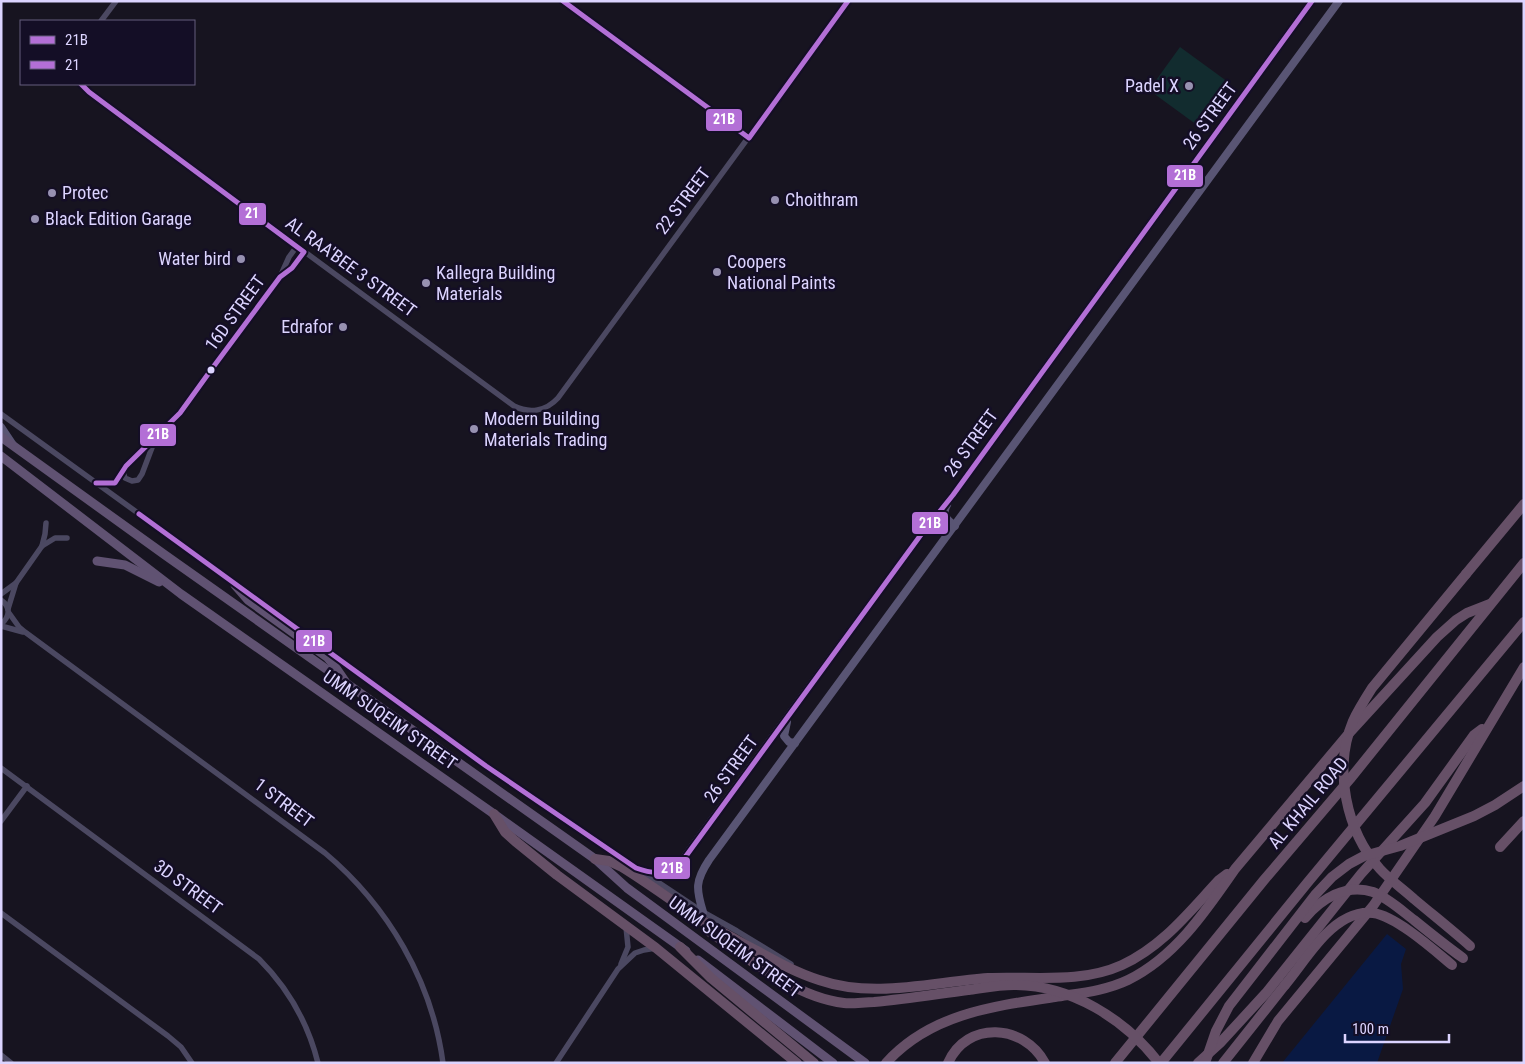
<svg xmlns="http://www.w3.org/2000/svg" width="1525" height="1064" font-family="'Roboto Condensed',sans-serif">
	<rect width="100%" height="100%" fill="#171420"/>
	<path fill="#122c2f" d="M1180,47L1228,82L1197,125L1149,90Z"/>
	<path fill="#091943" d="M1387,934L1406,949L1401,964L1403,989L1377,1063H1282Z"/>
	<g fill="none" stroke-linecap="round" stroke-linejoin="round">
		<g stroke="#4b4861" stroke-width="5.5">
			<path d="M101,21L116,1"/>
			<path d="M81,84L86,89L104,104L514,406C530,414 546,411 558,398L848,1"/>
			<path d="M280,277L292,268L304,252"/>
			<path d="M1,414L218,571L238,587"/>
			<path d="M123,471L125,478L132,481L138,480L142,474L156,437"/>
			<path d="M98,483H115L126,466L180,413L280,277L289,257L297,246"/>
			<path d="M42,546L45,534L46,523"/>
			<path d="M1,594L16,583"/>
			<path d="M1,600C11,607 10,617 1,624"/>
			<path d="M259,603L486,766L590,837L703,912L737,931L791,964"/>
			<path d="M8,609L16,583L42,546L55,538H67"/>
			<path d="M9,613L19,627L25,632L325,853C388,906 432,981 443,1063"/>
			<path d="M1,626L23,632"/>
			<path d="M1,768L259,959C288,988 308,1023 318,1063"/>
			<path d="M1,821L27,786"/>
			<path d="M1,913L168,1036L181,1047L192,1063"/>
			<path d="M621,964L628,947L626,927"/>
			<path d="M1,1055L11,1063"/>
			<path d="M556,1063L618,969L635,953L644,950L656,948"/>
		</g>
		<g stroke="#595574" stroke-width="8">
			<path d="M1,427L13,445"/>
			<path d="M947,505C941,515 947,520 955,526"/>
			<path d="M787,722L784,736L789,742L795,743"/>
			<path d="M636,868C653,876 668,874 681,862L920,536L953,495L1312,1"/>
			<path d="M703,912C696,889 695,881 709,860L1339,1"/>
		</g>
		<g stroke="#605272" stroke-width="9">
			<path d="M1,437L165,555L595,859L627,888L865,1063"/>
			<path d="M1,456L181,594L494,814L686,951"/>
			<path d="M97,561L125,565L159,582"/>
			<path d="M235,585L248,600L327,657L334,665L345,681"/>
			<path d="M698,960L833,1063"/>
		</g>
		<g stroke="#665067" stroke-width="10">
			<path d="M1466,574L1524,504"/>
			<path d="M494,814L505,832L515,841L557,875L656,948L797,1063"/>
			<path d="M1500,847L1524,821"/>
			<path d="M595,859L609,861L622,867C648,883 672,901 698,918C717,930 737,940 757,951C777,962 797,973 819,980C874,999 932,982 988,978C1033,976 1080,984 1122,965C1163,946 1189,912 1219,880L1227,874"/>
			<path d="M707,930C746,957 796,998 844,1003C853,1004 864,1002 874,1002C906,999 937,994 968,990"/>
			<path d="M680,947L711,978L814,1063"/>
			<path d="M886,1063C930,1014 993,1006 1055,997C1080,993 1105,991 1128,980C1175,957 1206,911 1235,869L1351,731L1437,637L1456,620L1467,613L1490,604"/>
			<path d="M948,1063C967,1020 1024,1024 1045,1063"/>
			<path d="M1115,1063L1264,880L1350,779L1524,563"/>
			<path d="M1161,1063L1308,882L1524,622"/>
			<path d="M1198,1063L1220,1043L1266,993L1361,874L1425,803L1474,735L1482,729"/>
			<path d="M1223,1063L1285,985"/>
			<path d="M1253,1063L1278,1021L1373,906L1435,816L1524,667"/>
		</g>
		<g stroke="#665067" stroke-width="10">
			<path d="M1466,574L1372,688C1365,699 1358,710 1353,721C1333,769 1346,831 1380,869C1390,880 1403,889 1414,899C1433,915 1452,930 1470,946"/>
			<path d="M1305,918C1321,899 1346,883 1373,892C1388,898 1401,910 1414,920C1430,933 1446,946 1463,958"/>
			<path d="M1285,985C1299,968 1311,949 1326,934C1338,922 1355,911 1373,913C1396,916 1434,950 1452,965"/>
			<path d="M968,990C983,988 999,985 1014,985C1071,985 1125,1019 1159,1063"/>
			<path d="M1205,1063L1216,1031L1229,1006L1315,895L1332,877L1349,864L1364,856L1400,846L1474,816L1495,805L1524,786"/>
		</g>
		<g stroke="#140e26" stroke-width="9">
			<g id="bus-1">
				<path d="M563,1L749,138L848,1"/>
				<path d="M96,483H115L126,466L180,413L211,370"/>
				<path d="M139,514L486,766L636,868C658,876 670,874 686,856L920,536L953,495L1312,1"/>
			</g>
		</g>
		<g stroke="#140e26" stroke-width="9">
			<path id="bus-2" d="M81,84L89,92L304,252L292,268L280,277L211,370"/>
		</g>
		<use href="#bus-1" stroke="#b36fd6" stroke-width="5"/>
		<use href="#bus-2" stroke="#b36fd6" stroke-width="5"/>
	</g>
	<g fill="#9791b1" stroke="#140e26" stroke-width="2">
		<circle cx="1189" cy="86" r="5"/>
		<circle cx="52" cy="193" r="5"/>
		<circle cx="775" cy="200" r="5"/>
		<circle cx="35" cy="219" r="5"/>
		<circle cx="241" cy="259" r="5"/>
		<circle cx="717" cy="272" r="5"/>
		<circle cx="426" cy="283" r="5"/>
		<circle cx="343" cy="327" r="5"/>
		<circle cx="474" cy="429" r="5"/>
	</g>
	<circle fill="#dcd4ff" stroke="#140e26" stroke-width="2" cx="211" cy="370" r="4.5"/>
	<g text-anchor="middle" stroke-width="5" stroke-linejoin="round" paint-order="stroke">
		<g font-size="18" fill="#dcd4ff" stroke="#140e26" text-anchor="start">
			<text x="1179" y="92" text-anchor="end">Padel X</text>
			<text x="62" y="199">Protec</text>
			<text x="785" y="206">Choithram</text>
			<text x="45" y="225">Black Edition Garage</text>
			<text x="231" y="265" text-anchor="end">Water bird</text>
			<text x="727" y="268">Coopers<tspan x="727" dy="21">National Paints</tspan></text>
			<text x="436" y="279">Kallegra Building<tspan x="436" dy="21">Materials</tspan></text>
			<text x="333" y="333" text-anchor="end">Edrafor</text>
			<text x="484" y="425">Modern Building<tspan x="484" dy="21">Materials Trading</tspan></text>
		</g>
		<g font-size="18" fill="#dcd4ff" stroke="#140e26">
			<text transform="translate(1210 116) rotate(-54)" y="6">26 STREET</text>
			<text transform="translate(683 201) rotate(-53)" y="6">22 STREET</text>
			<text transform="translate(351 267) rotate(36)" y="6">AL RAA'BEE 3 STREET</text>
			<text transform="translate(235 313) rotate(-54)" y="6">16D STREET</text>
			<text transform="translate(971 443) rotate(-54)" y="6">26 STREET</text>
			<text transform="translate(390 720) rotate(35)" y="6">UMM SUQEIM STREET</text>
			<text transform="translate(731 769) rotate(-54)" y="6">26 STREET</text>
			<text transform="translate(284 803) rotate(37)" y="6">1 STREET</text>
			<text transform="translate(1308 803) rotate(-50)" y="6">AL KHAIL ROAD</text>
			<text transform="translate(188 887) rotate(36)" y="6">3D STREET</text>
			<text transform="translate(735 947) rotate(36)" y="6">UMM SUQEIM STREET</text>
		</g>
	</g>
	<g stroke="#140e26" stroke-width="2">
		<rect x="705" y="108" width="38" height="24" rx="5" fill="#b36fd6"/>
		<rect x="1166" y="164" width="38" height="24" rx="5" fill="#b36fd6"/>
		<rect x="238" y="202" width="29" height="24" rx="5" fill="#b36fd6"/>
		<rect x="139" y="423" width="38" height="24" rx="5" fill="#b36fd6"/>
		<rect x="911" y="511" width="38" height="24" rx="5" fill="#b36fd6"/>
		<rect x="295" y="629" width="38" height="24" rx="5" fill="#b36fd6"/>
		<rect x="653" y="856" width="38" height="24" rx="5" fill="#b36fd6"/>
	</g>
	<g font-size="14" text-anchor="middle" font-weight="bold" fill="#fff">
		<text x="724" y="124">21B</text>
		<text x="1185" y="180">21B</text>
		<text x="252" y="218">21</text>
		<text x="158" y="439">21B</text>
		<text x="930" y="528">21B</text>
		<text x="314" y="646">21B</text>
		<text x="672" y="873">21B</text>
	</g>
	<rect width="1525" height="1064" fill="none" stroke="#dcd4ff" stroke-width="5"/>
	<rect x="20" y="20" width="175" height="65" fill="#140e26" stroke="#645d7d"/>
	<rect x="30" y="36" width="25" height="8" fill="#b36fd6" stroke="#645d7d"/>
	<text x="65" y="45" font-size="15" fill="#dcd4ff">21B</text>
	<rect x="30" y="61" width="25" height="8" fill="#b36fd6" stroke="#645d7d"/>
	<text x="65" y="70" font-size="15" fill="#dcd4ff">21</text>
	<path d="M1345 1034v8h104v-8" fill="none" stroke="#dcd4ff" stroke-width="2.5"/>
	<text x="1352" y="1034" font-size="15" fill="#dcd4ff" stroke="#140e26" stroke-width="4" paint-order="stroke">100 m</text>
</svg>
